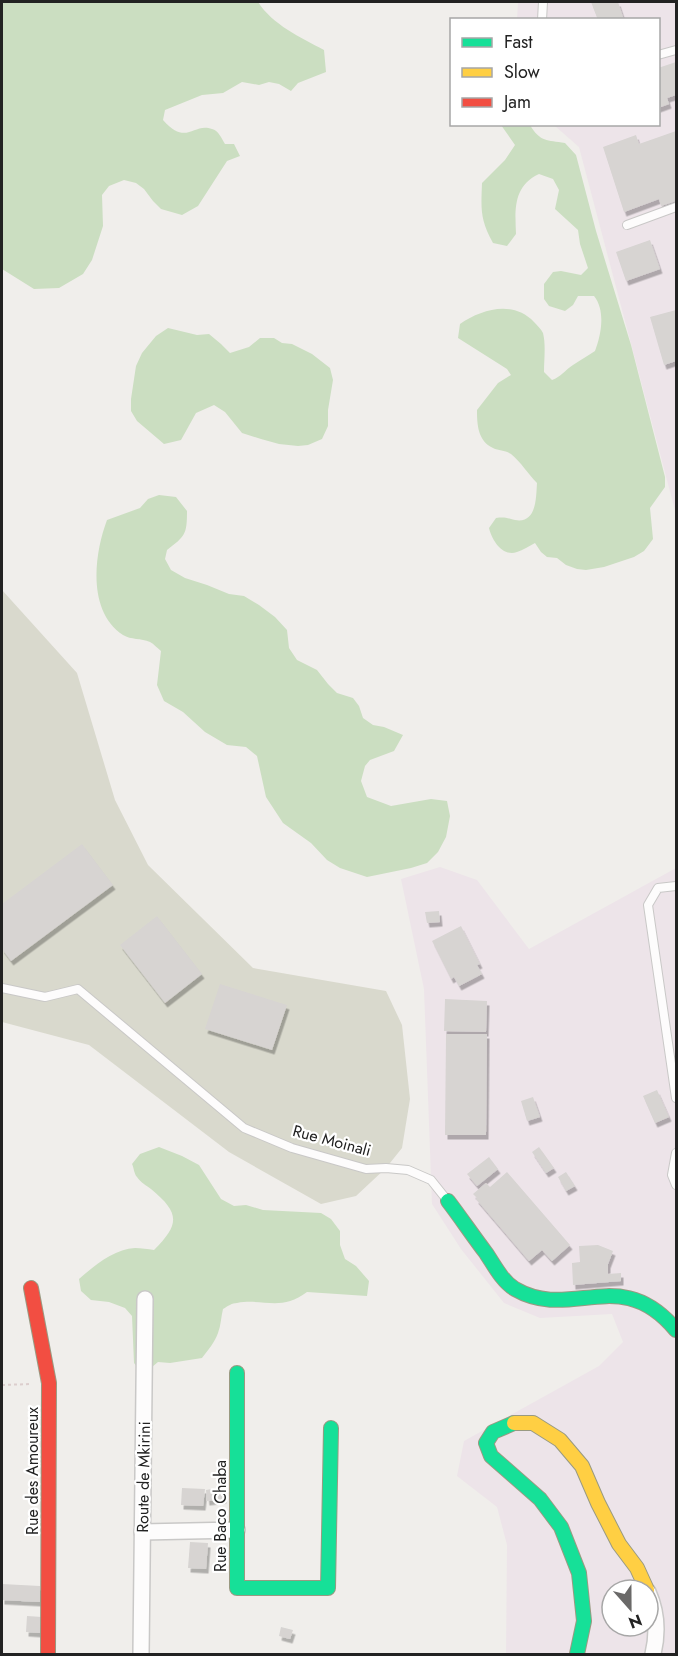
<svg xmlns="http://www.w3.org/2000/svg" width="678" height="1656" font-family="Jost,sans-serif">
	<defs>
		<filter id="shadow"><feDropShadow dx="2.5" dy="4.5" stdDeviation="0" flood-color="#0004"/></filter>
	</defs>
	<rect width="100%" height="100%" fill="#f0eeeb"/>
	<g fill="#ede4e9" fill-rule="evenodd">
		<path d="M518,2H676V514L579,147L554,125L658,124V20H517Z"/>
		<path d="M440,867L477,880L529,949L676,868V1654H506L507,1545L497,1507L457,1476L464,1441L599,1366L623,1342L612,1314L540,1318L504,1303L461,1249L432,1204L424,989L401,879ZM612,1590H648V1626H612Z"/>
	</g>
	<path fill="#d9d9cd" d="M2,590L77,673L115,800L148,865L253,968L386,991L402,1025L410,1099L402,1148L386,1168L356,1196L321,1204L229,1152L89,1045L2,1022Z"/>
	<g fill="#cbdec1">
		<path d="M2,2H258C273,25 300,37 324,50L326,72L298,83L291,91L279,84L269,82L259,85L242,82L223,93L202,95L165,110L163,120C187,147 193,122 212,129C218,130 222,139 225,144H234L240,156L227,161L198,206L182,215L161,209L153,201L144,189L136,183L124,180L109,186L102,195L103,226L92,260L83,274L59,288L34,289L2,269Z"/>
		<path d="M501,125H530C540,142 547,140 565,143L576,155L596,231L631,345L665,477V487L650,508L653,539L644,551L634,557L604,567L586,570L577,569L566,565L557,558L547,557L541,552L535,543C529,546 523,550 517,552C502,557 492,540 489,528L496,518C505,517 506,518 515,520C537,524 536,497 537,483C528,474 521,462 511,454C505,450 499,451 493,448C478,441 477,425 477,410L498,383L511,375L507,369L458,338L460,324C482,309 513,300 534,322C537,325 541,329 543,333C546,345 544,360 544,372L552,380C561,377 565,370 573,365C580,360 588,356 595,351C601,335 606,311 594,296H578L573,305L565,311L549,306L544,299V284L553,272L561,271L581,275L588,268L580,244L578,230L555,209L559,190L553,179L539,174C513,186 515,210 516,234L507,246L493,243C480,219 481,210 482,183L505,160L515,145Z"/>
		<path d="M168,328L197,335L209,334L221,344L230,353L249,347L260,338H274L282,343L292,344L312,354L330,368L333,380L328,410V426L322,439L308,445L298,446L279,444L261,439L242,433L225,412L214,405L196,413L181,440L164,444L137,421L131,411V399L136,366L142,353L156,336Z"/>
		<path d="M159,495L176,497L187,511C187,535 185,536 167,550L165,559L171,570L185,578L207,585L229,594L244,596L259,605L275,617L287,630L289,648L297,660L317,670L328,684L337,693L353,698L359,706L363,718L373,725L384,727L403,735L394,751L370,760L365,766L361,781L367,797L391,806L431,799L447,801L450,816L446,837L438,852L427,863L411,868L367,877L340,868L327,860L311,843L283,823L266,797L257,756L246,747L227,745L205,732L183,712L164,701L157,685L161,651C157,648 154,644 150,642C141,638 131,640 123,635C87,611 94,555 107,520L140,508L148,499Z"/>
		<path d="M159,1147L182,1156L199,1165L221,1199L234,1206L246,1205L263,1210L321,1213L331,1219L340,1231V1245L345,1259L356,1266L369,1281L367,1296L307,1292C281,1312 263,1298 237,1303C232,1303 228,1306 223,1309C221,1317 221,1325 218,1333C215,1342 208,1350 202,1358L170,1363L158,1362L152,1367L138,1368L134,1363L132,1316L125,1308L109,1302L91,1300L81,1291L79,1279C94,1266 114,1249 135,1248C141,1248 148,1249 154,1250C180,1224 180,1213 151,1189C147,1186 140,1182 137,1177C134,1174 134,1168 132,1164L140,1154Z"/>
	</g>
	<g fill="#d7d4d2" filter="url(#shadow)">
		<path d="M591,2H618L624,20H598Z"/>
		<path d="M676,62V95L667,98L669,104L658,108V68Z"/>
		<path d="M676,131V201L661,206L659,199L624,212L603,147L636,135L639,144Z"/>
		<path d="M650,240L660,269L626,281L616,252Z"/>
		<path d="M676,310V361L664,365L650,317Z"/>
		<path d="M82,844L113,885L11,961L2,949V904Z"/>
		<path d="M439,911L440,922L427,923L425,912Z"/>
		<path d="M157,916L202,974L165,1003L120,945Z"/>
		<path d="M461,926L480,964L477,965L482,974L459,986L454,977L451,979L432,941Z"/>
		<path d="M220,984L287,1005L272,1050L205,1029Z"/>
		<path d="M445,999L487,1001L486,1032L444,1031Z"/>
		<path d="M446,1034H487L486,1135H445Z"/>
		<path d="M657,1090L669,1117L655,1123L643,1096Z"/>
		<path d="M533,1097L540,1117L527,1121L521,1101Z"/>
		<path d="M539,1147L554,1168L546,1173L532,1152Z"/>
		<path d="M489,1157L498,1169L477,1186L467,1174Z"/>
		<path d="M507,1172L570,1245L552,1261L542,1250L529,1261L476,1199L477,1198L473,1194L486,1183L490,1187Z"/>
		<path d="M566,1172L575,1186L566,1191L558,1177Z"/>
		<path d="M598,1245L613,1251L608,1264V1274L621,1273V1281L573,1285L572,1263L580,1262L579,1246Z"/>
		<path d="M223,1487L224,1499L207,1501L206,1490Z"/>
		<path d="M182,1488L205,1489L203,1506L181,1505Z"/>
		<path d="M190,1542L208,1543L206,1569L188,1568Z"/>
		<path d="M2,1584L40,1586V1602L2,1600Z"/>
		<path d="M27,1616L42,1617L40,1633L26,1632Z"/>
		<path d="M281,1627L293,1630L290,1639L279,1636Z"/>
	</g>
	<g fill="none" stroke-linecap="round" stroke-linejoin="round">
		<g stroke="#c9c8c7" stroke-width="10">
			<g id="lane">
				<path d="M542,20L543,2"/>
				<path d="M658,55L676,50"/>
				<path d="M627,225L676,207"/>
				<path d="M676,886L658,888L648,905L676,1098"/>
				<path d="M2,988L45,997L78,989L244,1128L292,1148L366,1169L386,1168L408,1170L431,1180L447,1200"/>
				<path d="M676,1153L672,1175L676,1185"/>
			</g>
		</g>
		<g stroke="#c9c8c7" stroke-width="18">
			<g id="street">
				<path d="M142,1532L237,1530"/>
				<path d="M648,1592C657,1612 658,1633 653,1654"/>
				<path d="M141,1654L145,1299"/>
			</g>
		</g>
		<g stroke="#999a82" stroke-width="16">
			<g id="fast">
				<path d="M448,1201C461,1218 473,1236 486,1253C494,1265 502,1281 515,1289C572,1322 620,1263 676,1330"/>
				<path d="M237,1373V1588H328L331,1428"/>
				<path d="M514,1423L493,1432L486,1443L491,1456L540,1499L561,1527L579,1573L584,1621L577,1654"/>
			</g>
		</g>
		<g stroke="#999a82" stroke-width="16">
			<path id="slow" d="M514,1423H533L560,1440L582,1466L598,1503L619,1544L637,1568L647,1590"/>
		</g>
		<g stroke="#999a82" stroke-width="16">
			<path id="jam" d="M31,1288L49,1383L48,1654"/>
		</g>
		<path stroke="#dccecd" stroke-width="2" stroke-dasharray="3 3" stroke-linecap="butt" d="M2,1385L32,1384"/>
		<use href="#lane" stroke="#fdfcfc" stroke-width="8"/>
		<use href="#street" stroke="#fdfcfc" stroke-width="15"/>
		<use href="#fast" stroke="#16e098" stroke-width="14"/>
		<use href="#slow" stroke="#ffcf43" stroke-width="14"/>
		<use href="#jam" stroke="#f24e42" stroke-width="14"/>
	</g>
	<g text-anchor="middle" stroke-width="4.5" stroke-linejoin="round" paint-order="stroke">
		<g font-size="16" fill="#222" stroke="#fff">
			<text transform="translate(332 1140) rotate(15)" y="6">Rue Moinali</text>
			<text transform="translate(32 1471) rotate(-90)" y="6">Rue des Amoureux</text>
			<text transform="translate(143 1477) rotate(-89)" y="6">Route de Mkirini</text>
			<text transform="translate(220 1516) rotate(-90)" y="6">Rue Baco Chaba</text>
		</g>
	</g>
	<rect width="678" height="1656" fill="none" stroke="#222222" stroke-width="6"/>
	<rect x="450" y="18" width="210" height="108" fill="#ffffff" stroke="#a7a7a7" stroke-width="1.5"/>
	<rect x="462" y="38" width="30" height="9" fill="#16e098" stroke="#a7a7a7" stroke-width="1.5"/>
	<text x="504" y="48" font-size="18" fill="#222222">Fast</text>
	<rect x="462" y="68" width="30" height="9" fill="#ffcf43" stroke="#a7a7a7" stroke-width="1.5"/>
	<text x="504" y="78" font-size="18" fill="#222222">Slow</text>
	<rect x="462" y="98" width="30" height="9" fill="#f24e42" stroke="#a7a7a7" stroke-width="1.5"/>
	<text x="504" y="108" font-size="18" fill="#222222">Jam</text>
	<g transform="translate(630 1608) rotate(159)"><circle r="28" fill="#ffffff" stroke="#a7a7a7" stroke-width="1.5"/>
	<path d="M0-4.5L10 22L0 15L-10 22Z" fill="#6a6968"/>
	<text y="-9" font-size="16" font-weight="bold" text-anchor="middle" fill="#222222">N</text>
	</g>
</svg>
